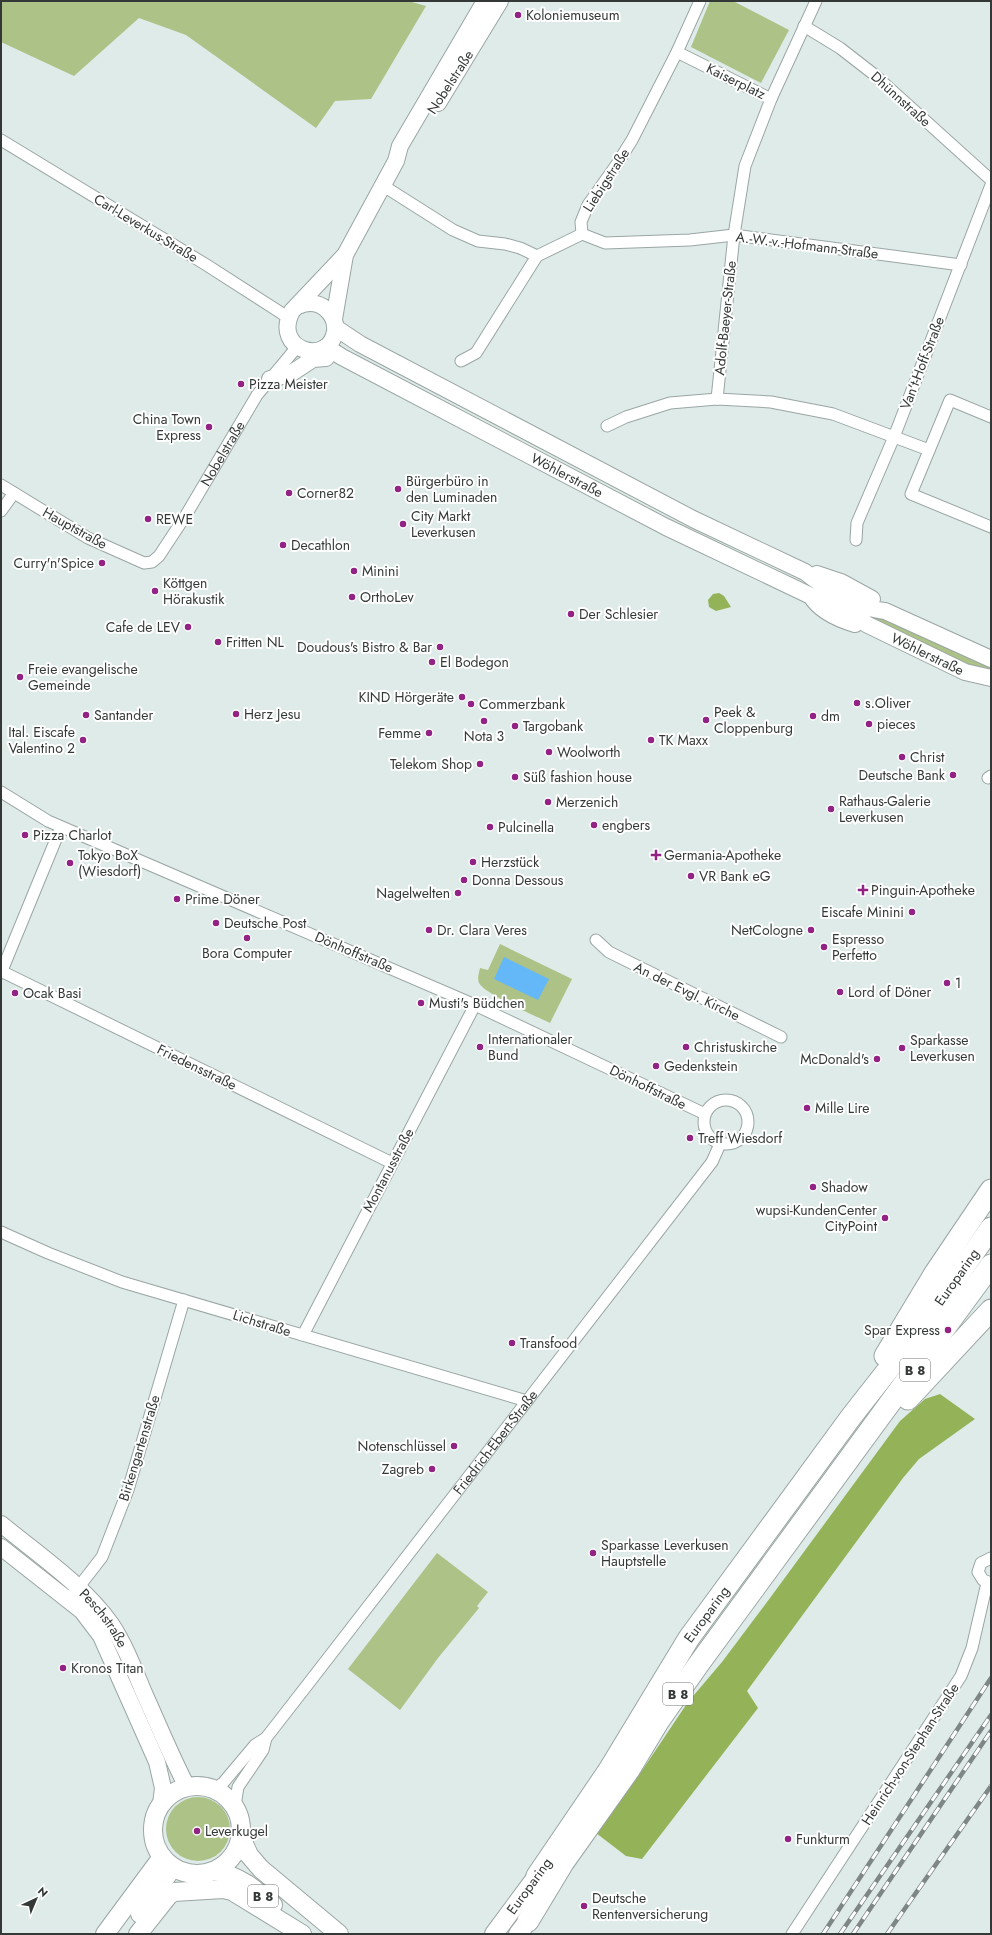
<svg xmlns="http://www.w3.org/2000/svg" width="992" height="1935" font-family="Jost,sans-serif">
	<rect width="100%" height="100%" fill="#deebe9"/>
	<g fill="#acc287">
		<path d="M1,1H408L426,6L371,99L335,101L316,128L186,35L139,18L74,76L1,42Z"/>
		<path d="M710,1H733L789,30L761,83L691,47Z"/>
		<path d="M851,603L991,665V673C942,655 896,630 849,606Z"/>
		<path d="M500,944L572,979L550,1023C536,1016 486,995 479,983C477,978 479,973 480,968L488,970Z"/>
		<path d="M437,1553L488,1592L477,1606L479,1608L438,1658L400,1710L348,1669Z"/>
		<circle cx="198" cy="1829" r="32"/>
	</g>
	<g fill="#94b359">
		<path d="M719,593L724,596L731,607L716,611L709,607L708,600L713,594Z"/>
		<path d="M940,1394L975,1419L919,1459L903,1478L747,1691L758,1708L642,1859L626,1856L596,1833L639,1775L688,1702L722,1662L770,1598L900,1421L925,1399Z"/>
	</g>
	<path fill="#65b8f8" d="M504,957L549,979L538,1000L494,979Z"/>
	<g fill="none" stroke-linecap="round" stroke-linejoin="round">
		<g stroke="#9aa6a4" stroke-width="13">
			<g id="street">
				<path d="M804,26L840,48L876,76L991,180"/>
				<path d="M677,52L771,99L816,1"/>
				<path d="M1,140L205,264L289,318"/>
				<path d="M382,185L453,230L478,241L505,244L520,248L537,256"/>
				<path d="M582,234L605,243L690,240L734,235L961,265"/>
				<path d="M461,361L476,353L537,256L582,234L581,222L588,205L617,164L632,140L677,52L700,1"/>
				<path d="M717,399L734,235L745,166L771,99"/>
				<path d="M991,417L950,400L911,494L991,527"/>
				<path d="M607,426L626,417L670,403L717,399L771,402L833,414L929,450"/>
				<path id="s1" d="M1,485L88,538L144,563L152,562L159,556L186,515L257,395L297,347"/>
				<path d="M1,511L14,493"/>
				<path d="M856,540L857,523L894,437L991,185"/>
				<path d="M988,778L991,776"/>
				<path d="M1,792L48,821L475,1005L705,1114"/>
				<path d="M596,940L609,952L781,1037"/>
				<path d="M1,971L392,1163"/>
				<path d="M1,973L61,827"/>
				<circle cx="726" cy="1122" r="22"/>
				<path d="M1,1232L48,1253L122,1282L527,1401"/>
				<path d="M303,1335L475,1005"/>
				<path d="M991,1558L981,1563L978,1572L983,1580L991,1583"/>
				<path d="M74,1593L102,1557L128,1490L184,1300"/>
				<path id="s2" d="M215,1789L223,1783L255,1745L266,1738L308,1684L712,1162L720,1144"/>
				<path d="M235,1806L238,1787L263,1750L266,1738"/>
				<path d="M792,1934L961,1676L972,1648L987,1583"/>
			</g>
		</g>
		<g stroke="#9aa6a4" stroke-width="18">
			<g id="secondary">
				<path d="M438,103L500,1"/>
				<path d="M298,306C307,302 318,302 326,309C333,315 336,322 335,331C330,367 271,351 292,311L345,255"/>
				<path d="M334,319L345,255L396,161L400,146L485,1"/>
				<path d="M336,328L360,344L693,519L805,572C825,588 860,609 885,611L991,659"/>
				<path id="s3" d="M326,347L342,357L666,527L811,596C826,596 858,611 866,624L965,672L991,678"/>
				<path d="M270,379L290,374L313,359L326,358"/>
				<path d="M817,574L841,582L872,599"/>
				<path d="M811,596C820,611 838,619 855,624"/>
				<path id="s4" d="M1,1524C39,1555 82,1584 111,1624C125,1645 134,1669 144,1693C158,1724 171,1756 187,1787"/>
				<path d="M1,1547L82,1611L101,1636L157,1762L163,1788L161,1805"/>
			</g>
		</g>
		<g stroke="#9aa6a4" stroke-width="20">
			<g id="primary">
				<circle cx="197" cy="1830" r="44"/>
				<path d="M241,1837L249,1855L261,1869L339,1934"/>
				<path d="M214,1871C240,1876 254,1888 273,1905"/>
				<path d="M140,1914L173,1867"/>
				<path d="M105,1934L162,1857"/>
				<path d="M138,1934L169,1895L174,1892L223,1889L232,1891L302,1934"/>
				<path d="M494,1934L537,1876"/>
				<path d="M518,1934L528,1921"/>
			</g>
		</g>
		<g stroke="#9aa6a4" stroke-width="23">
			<g id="highway">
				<path d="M885,1356L935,1273L991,1190"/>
				<path d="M908,1399L991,1310"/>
				<path id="s5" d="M537,1876L609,1770L689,1638L851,1417L923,1325L991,1228"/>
				<path d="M528,1921L563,1863L629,1770L658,1722L698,1665L991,1265"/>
			</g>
		</g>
		<use href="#street" stroke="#fff" stroke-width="11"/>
		<use href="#secondary" stroke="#fff" stroke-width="16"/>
		<use href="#primary" stroke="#fff" stroke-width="18"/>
		<use href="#highway" stroke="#fff" stroke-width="21"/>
		<g stroke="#7e8786" stroke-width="4.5">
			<g id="rail">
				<path d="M823,1934L991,1678"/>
				<path d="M840,1934L991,1715"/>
				<path d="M853,1934L991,1731"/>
				<path d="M887,1934L991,1786"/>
			</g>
		</g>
		<use href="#rail" stroke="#fff" stroke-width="3" stroke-dasharray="9" stroke-linecap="butt"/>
	</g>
	<g fill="#922384" stroke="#fff" stroke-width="1.5">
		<circle cx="518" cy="15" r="4"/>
		<circle cx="241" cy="384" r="4"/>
		<circle cx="209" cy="427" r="4"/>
		<circle cx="398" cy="489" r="4"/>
		<circle cx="289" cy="493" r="4"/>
		<circle cx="148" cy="519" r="4"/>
		<circle cx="403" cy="524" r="4"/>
		<circle cx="283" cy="545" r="4"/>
		<circle cx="102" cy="563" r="4"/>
		<circle cx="354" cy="571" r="4"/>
		<circle cx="155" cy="591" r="4"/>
		<circle cx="352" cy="597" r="4"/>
		<circle cx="571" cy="614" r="4"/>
		<circle cx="188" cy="627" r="4"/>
		<circle cx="218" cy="642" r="4"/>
		<circle cx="440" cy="647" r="4"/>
		<circle cx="432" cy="662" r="4"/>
		<circle cx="20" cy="677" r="4"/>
		<circle cx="462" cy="697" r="4"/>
		<circle cx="857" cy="703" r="4"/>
		<circle cx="471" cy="704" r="4"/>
		<circle cx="236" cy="714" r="4"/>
		<circle cx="86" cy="715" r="4"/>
		<circle cx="813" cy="716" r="4"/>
		<circle cx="706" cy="720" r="4"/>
		<circle cx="484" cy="721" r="4"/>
		<circle cx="869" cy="724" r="4"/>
		<circle cx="515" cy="726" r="4"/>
		<circle cx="429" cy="733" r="4"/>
		<circle cx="83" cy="740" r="4"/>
		<circle cx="651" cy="740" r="4"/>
		<circle cx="549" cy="752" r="4"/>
		<circle cx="902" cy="757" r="4"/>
		<circle cx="480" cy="764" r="4"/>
		<circle cx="953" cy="775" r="4"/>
		<circle cx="515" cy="777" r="4"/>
		<circle cx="548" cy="802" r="4"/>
		<circle cx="831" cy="809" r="4"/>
		<circle cx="594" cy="825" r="4"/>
		<circle cx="490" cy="827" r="4"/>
		<circle cx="25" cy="835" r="4"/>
		<path d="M654 849h4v4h4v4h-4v4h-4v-4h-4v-4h4z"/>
		<circle cx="473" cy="862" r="4"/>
		<circle cx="70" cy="863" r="4"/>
		<circle cx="691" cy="876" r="4"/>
		<circle cx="464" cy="880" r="4"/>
		<path d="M861 884h4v4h4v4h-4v4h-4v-4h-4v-4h4z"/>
		<circle cx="458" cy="893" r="4"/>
		<circle cx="177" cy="899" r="4"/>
		<circle cx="912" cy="912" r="4"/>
		<circle cx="216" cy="923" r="4"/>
		<circle cx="429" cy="930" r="4"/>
		<circle cx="811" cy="930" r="4"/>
		<circle cx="247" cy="938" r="4"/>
		<circle cx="824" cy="947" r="4"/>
		<circle cx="947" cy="983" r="4"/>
		<circle cx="840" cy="992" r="4"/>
		<circle cx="15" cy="993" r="4"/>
		<circle cx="421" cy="1003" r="4"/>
		<circle cx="480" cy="1047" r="4"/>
		<circle cx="686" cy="1047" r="4"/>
		<circle cx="902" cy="1048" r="4"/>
		<circle cx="877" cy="1059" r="4"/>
		<circle cx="656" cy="1066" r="4"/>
		<circle cx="807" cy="1108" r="4"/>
		<circle cx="690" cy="1138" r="4"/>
		<circle cx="813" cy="1187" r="4"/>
		<circle cx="885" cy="1218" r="4"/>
		<circle cx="948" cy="1330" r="4"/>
		<circle cx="512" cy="1343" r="4"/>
		<circle cx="454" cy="1446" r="4"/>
		<circle cx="432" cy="1469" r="4"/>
		<circle cx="593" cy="1553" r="4"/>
		<circle cx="63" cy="1668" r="4"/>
		<circle cx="197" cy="1831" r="4"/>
		<circle cx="788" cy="1839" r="4"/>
		<circle cx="584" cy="1906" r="4"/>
	</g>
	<g text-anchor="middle" stroke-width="4" stroke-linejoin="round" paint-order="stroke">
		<g fill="#fff" stroke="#717474" stroke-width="1">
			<rect x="900" y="1359" width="30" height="22" rx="3"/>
			<rect x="663" y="1683" width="30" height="22" rx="3"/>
			<rect x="248" y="1885" width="30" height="22" rx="3"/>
		</g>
		<g font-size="13" font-weight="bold" fill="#343938">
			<text x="915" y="1375">B 8</text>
			<text x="678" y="1699">B 8</text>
			<text x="263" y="1901">B 8</text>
		</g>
		<g font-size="14" fill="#343938" stroke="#fff" text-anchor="start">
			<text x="526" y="20">Koloniemuseum</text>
			<text x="249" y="389">Pizza Meister</text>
			<text x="201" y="424" text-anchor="end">China Town<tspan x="201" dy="16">Express</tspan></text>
			<text x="406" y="486">Bürgerbüro in<tspan x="406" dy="16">den Luminaden</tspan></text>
			<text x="297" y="498">Corner82</text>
			<text x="411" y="521">City Markt<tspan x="411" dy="16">Leverkusen</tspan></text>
			<text x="156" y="524">REWE</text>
			<text x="291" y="550">Decathlon</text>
			<text x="94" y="568" text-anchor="end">Curry'n'Spice</text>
			<text x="362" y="576">Minini</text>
			<text x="163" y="588">Köttgen<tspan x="163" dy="16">Hörakustik</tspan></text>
			<text x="360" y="602">OrthoLev</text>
			<text x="579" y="619">Der Schlesier</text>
			<text x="180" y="632" text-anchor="end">Cafe de LEV</text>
			<text x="226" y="647">Fritten NL</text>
			<text x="432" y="652" text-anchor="end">Doudous's Bistro &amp; Bar</text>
			<text x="440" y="667">El Bodegon</text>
			<text x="28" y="674">Freie evangelische<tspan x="28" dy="16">Gemeinde</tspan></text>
			<text x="454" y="702" text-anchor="end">KIND Hörgeräte</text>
			<text x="865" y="708">s.Oliver</text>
			<text x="479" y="709">Commerzbank</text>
			<text x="714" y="717">Peek &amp;<tspan x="714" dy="16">Cloppenburg</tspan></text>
			<text x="244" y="719">Herz Jesu</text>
			<text x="94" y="720">Santander</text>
			<text x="821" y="721">dm</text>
			<text x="877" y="729">pieces</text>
			<text x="523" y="731">Targobank</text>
			<text x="75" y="737" text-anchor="end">Ital. Eiscafe<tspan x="75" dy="16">Valentino 2</tspan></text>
			<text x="421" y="738" text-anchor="end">Femme</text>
			<text x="484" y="741" text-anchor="middle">Nota 3</text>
			<text x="659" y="745">TK Maxx</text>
			<text x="557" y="757">Woolworth</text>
			<text x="910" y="762">Christ</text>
			<text x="472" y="769" text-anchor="end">Telekom Shop</text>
			<text x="945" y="780" text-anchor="end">Deutsche Bank</text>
			<text x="523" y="782">Süß fashion house</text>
			<text x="839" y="806">Rathaus-Galerie<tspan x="839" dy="16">Leverkusen</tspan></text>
			<text x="556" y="807">Merzenich</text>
			<text x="602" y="830">engbers</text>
			<text x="498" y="832">Pulcinella</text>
			<text x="33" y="840">Pizza Charlot</text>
			<text x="78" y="860">Tokyo BoX<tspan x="78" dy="16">(Wiesdorf)</tspan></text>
			<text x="664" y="860">Germania-Apotheke</text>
			<text x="481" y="867">Herzstück</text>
			<text x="699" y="881">VR Bank eG</text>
			<text x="472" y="885">Donna Dessous</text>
			<text x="871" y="895">Pinguin-Apotheke</text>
			<text x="450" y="898" text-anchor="end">Nagelwelten</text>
			<text x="185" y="904">Prime Döner</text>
			<text x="904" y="917" text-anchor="end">Eiscafe Minini</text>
			<text x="224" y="928">Deutsche Post</text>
			<text x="437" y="935">Dr. Clara Veres</text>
			<text x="803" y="935" text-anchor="end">NetCologne</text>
			<text x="832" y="944">Espresso<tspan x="832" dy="16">Perfetto</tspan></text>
			<text x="247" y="958" text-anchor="middle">Bora Computer</text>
			<text x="955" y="988">1</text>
			<text x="848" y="997">Lord of Döner</text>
			<text x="23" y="998">Ocak Basi</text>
			<text x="429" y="1008">Musti's Büdchen</text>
			<text x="488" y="1044">Internationaler<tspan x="488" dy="16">Bund</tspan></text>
			<text x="910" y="1045">Sparkasse<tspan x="910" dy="16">Leverkusen</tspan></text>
			<text x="694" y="1052">Christuskirche</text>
			<text x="869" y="1064" text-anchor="end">McDonald's</text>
			<text x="664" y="1071">Gedenkstein</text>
			<text x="815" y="1113">Mille Lire</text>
			<text x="698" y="1143">Treff Wiesdorf</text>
			<text x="821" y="1192">Shadow</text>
			<text x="877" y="1215" text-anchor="end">wupsi-KundenCenter<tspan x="877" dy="16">CityPoint</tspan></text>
			<text x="940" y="1335" text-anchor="end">Spar Express</text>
			<text x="520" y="1348">Transfood</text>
			<text x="446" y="1451" text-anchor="end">Notenschlüssel</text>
			<text x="424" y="1474" text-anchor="end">Zagreb</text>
			<text x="601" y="1550">Sparkasse Leverkusen<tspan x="601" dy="16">Hauptstelle</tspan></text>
			<text x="71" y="1673">Kronos Titan</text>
			<text x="205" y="1836">Leverkugel</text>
			<text x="796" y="1844">Funkturm</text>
			<text x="592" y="1903">Deutsche<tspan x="592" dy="16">Rentenversicherung</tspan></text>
		</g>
		<g font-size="14" fill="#343938" stroke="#fff">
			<text transform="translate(736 81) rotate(26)" y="5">Kaiserplatz</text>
			<text transform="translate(450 82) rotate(-57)" y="5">Nobelstraße</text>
			<text transform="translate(901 99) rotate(42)" y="5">Dhünnstraße</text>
			<text transform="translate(606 180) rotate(-57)" y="5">Liebigstraße</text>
			<text transform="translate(146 228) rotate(31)" y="5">Carl-Leverkus-Straße</text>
			<text transform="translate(807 245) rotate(7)" y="5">A.-W.-v.-Hofmann-Straße</text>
			<text transform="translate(725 318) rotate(-84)" y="5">Adolf-Baeyer-Straße</text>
			<text transform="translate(922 363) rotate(-69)" y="5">Van't-Hoff-Straße</text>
			<text dy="5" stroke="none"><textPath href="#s1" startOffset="301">Nobelstraße</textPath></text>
			<text dy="5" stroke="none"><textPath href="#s3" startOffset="273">Wöhlerstraße</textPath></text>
			<text transform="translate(75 528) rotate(29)" y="5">Hauptstraße</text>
			<text dy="5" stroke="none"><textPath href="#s3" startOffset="677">Wöhlerstraße</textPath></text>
			<text transform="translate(354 952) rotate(23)" y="5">Dönhoffstraße</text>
			<text transform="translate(687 991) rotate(26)" y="5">An der Evgl. Kirche</text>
			<text transform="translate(197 1067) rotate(26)" y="5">Friedensstraße</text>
			<text transform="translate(648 1087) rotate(26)" y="5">Dönhoffstraße</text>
			<text transform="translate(388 1170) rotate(-62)" y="5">Montanusstraße</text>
			<text dy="5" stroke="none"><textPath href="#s5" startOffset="732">Europaring</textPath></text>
			<text transform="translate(262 1323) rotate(17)" y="5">Lichstraße</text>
			<text dy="5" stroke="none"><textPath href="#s2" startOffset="447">Friedrich-Ebert-Straße</textPath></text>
			<text transform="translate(139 1448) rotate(-73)" y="5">Birkengartenstraße</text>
			<text dy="5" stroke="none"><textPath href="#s5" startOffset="312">Europaring</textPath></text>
			<text dy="5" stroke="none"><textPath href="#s4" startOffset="140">Peschstraße</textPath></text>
			<text transform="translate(910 1754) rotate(-57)" y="5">Heinrich-von-Stephan-Straße</text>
			<text transform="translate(529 1886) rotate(-54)" y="5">Europaring</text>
		</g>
	</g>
	<rect width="992" height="1935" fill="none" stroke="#343938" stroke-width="4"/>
	<g transform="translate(36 1899) rotate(44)" stroke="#ffffff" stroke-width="3" paint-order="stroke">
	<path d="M0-3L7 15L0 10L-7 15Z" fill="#343938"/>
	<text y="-6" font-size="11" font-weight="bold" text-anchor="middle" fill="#343938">N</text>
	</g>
</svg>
